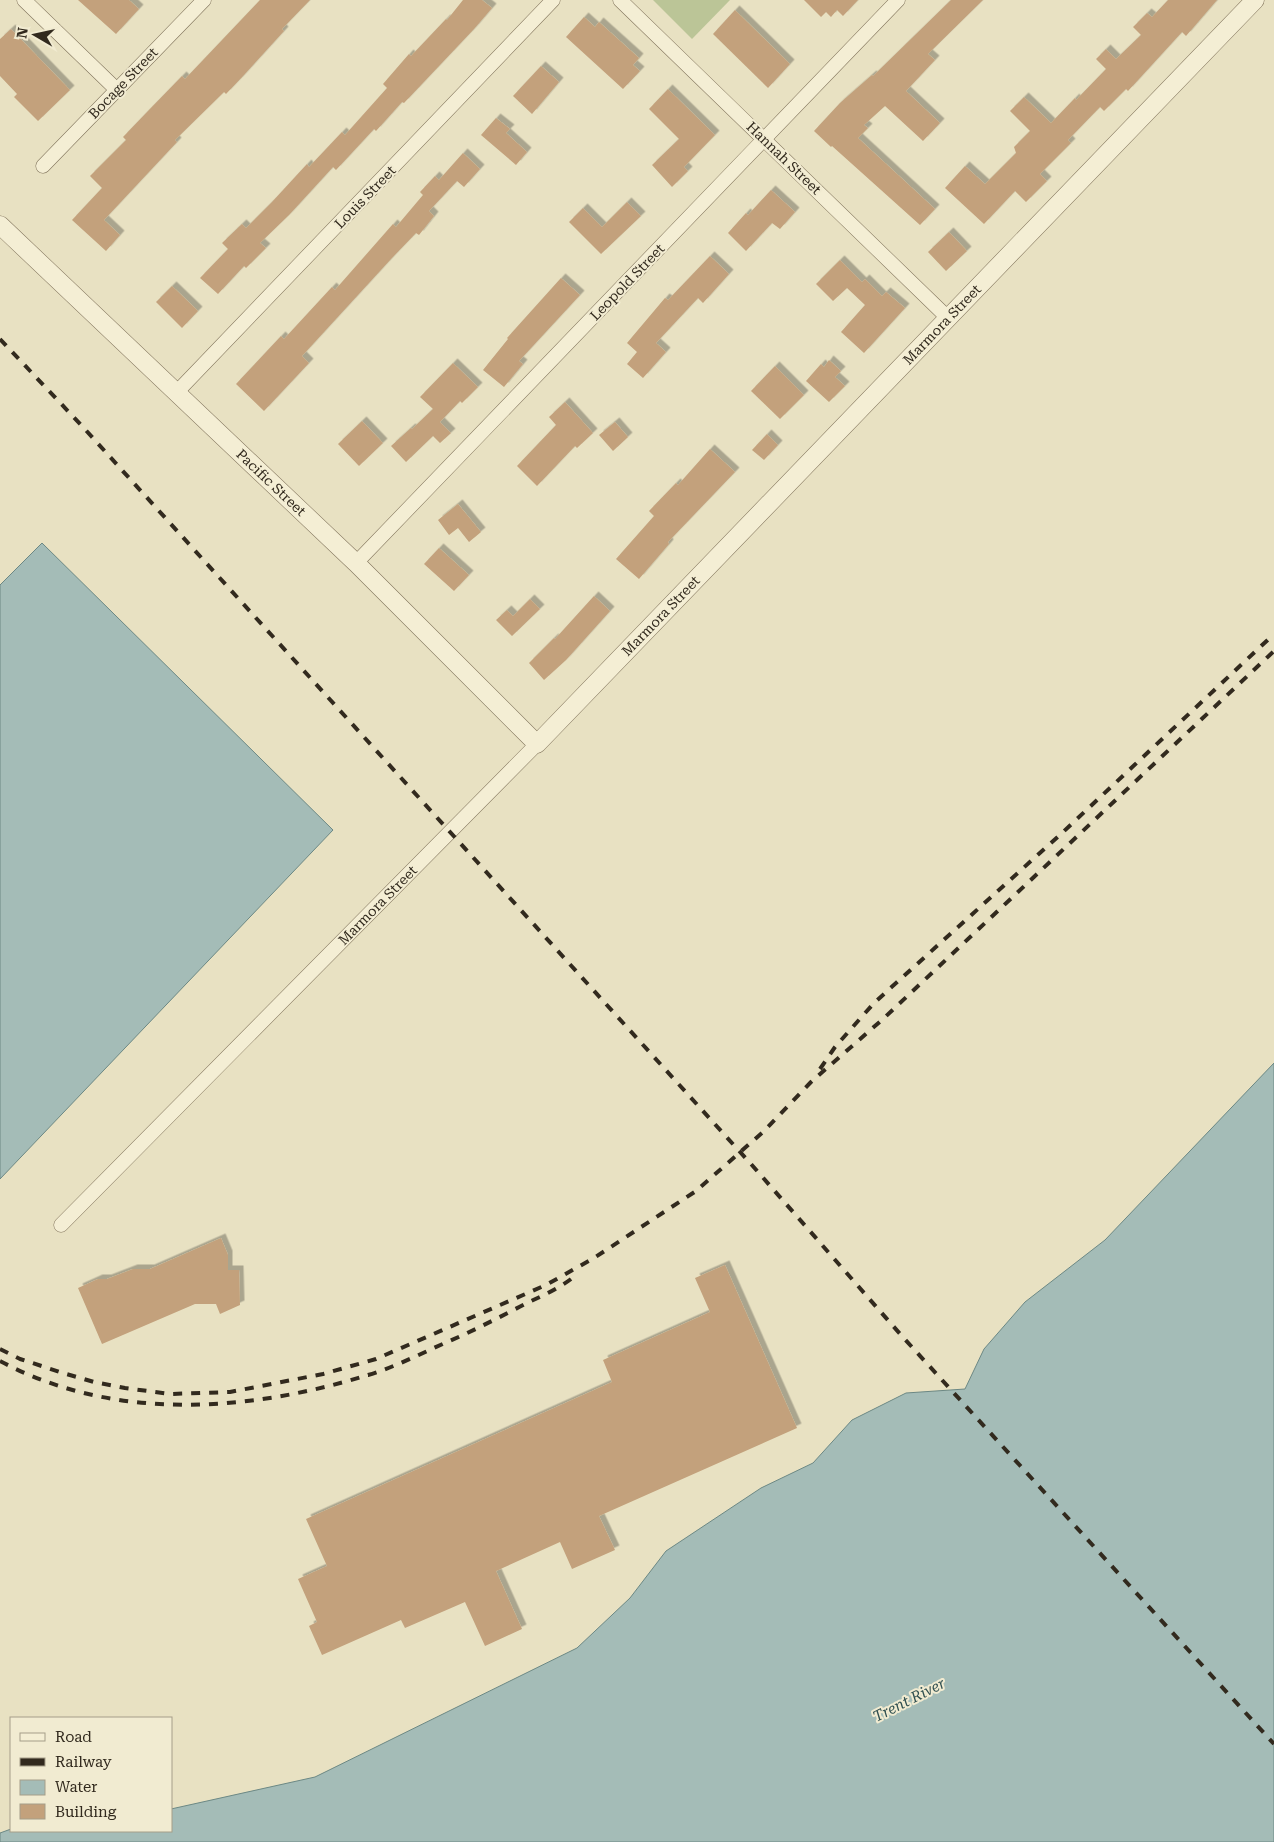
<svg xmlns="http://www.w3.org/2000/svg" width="1274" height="1842" font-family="'Roboto Serif',serif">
	<defs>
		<filter id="shadow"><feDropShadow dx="4.5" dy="-4.5" stdDeviation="0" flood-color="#0004"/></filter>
	</defs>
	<rect width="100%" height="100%" fill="#e8e1c2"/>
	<path fill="#bbc597" d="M653,0H730L692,39Z"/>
	<g fill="#a4bcb7" stroke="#6c8884">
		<path d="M42,543L333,830L0,1179V585Z"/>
		<path d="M1274,1063V1842H0V1833L11,1829V1831H171V1809L315,1777L577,1648L630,1598L666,1551L761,1488L813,1463L852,1420L906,1393L965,1389L984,1349L1025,1302L1105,1240Z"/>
	</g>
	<g fill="#c3a17c" filter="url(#shadow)">
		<path d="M78,0H129L139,9L116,34Z"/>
		<path d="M260,0H310L282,29L284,31L244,75L226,94L224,92L175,140L177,142L104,220L120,235L106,251L72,220L102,188L90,176L126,140L123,137L148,111L182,76L185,79Z"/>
		<path d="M463,0H482L492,8L474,29L404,103L402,102L376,131L374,129L336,170L333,167L289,215L260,243L266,248L246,268L244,266L218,294L200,278L228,249L222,243L242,224L246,228L272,202L307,164L309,167L342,132L345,135L387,88L383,84L409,54L411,56L446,19L447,20Z"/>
		<path d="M804,0H858L843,16L837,10L831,17L826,12L821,17Z"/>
		<path d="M951,0H983L928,54L935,60L906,91L940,123L923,141L885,106L864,125L868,128L858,138L935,209L920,225L832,146L831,147L814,131L840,103L872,75L873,76Z"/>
		<path d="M1168,0H1217L1186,36L1182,32L1128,91L1126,89L1104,111L1100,107L1068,140L1071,143L1040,174L1047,181L1026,202L1015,191L984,224L945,188L965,166L985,184L1016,153L1014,147L1030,131L1010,111L1024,97L1051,123L1075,98L1076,100L1106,69L1096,59L1106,49L1116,59L1141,35L1133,27L1147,13L1152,17Z"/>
		<path d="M735,10L790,64L768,88L713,34Z"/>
		<path d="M584,17L595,27L599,22L639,58L633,65L640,71L623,89L566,37Z"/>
		<path d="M11,29L70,90L38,121L14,97L17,94L0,76V39Z"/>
		<path d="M541,66L559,82L532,114L513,96Z"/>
		<path d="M668,89L715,135L684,167L688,171L672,187L652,165L679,139L649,109Z"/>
		<path d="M496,118L510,129L506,133L527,152L516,165L481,135Z"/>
		<path d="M463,153L480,169L464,187L457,181L429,211L434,216L419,235L416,233L391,259L302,356L309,363L264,411L236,384L281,336L284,339L332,287L335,290L393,224L396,227L423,195L420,192L435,176L439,180Z"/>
		<path d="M771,190L795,212L780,229L772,223L746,251L728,233L746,213L748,215Z"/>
		<path d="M627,202L641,216L601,254L569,222L583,208L602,227Z"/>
		<path d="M949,232L967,251L946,271L928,252Z"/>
		<path d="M710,256L729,274L703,303L698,298L656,343L666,352L643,378L627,364L637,352L627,343L665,298L668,300Z"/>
		<path d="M840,260L862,282L865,279L882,296L886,292L905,308L864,353L841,332L865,305L847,288L833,301L816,284Z"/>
		<path d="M561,278L580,295L519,361L523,364L504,387L483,370L508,339L507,338Z"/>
		<path d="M172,286L198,311L182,328L156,302Z"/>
		<path d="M829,360L841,371L835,377L845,386L829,402L806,381L821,364L824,367Z"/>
		<path d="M453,363L478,387L462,403L460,401L440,422L451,433L440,443L433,436L406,462L391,446L411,428L412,429L433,409L420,397Z"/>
		<path d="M775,366L804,395L780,419L751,391Z"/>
		<path d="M565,402L593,433L577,448L575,446L537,486L517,466L556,425L549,417Z"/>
		<path d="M362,421L383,443L359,466L338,444Z"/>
		<path d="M615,422L628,437L613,451L599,435Z"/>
		<path d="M767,434L778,445L764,460L752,450Z"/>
		<path d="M710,449L735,472L668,542L669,544L639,579L616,559L654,516L649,511L676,483L678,485Z"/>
		<path d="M458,504L481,532L469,542L458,528L449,535L438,520Z"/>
		<path d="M439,548L469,575L454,591L424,564Z"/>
		<path d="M594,596L610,611L566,660L544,680L529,663L554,638L555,639Z"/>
		<path d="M530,599L540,609L512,636L496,620L507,610L513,616Z"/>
		<path d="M221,1238L228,1255V1270H239L240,1305L220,1314L216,1304H195L102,1344L78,1288L98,1279H107L133,1269H150Z"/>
		<path d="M725,1265L797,1428L599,1516L615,1550L572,1569L560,1542L496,1571L522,1629L485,1646L465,1602L405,1628L401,1620L322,1655L309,1626L317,1622L298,1579L327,1566L306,1519L612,1382L603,1360L710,1312L695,1278Z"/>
	</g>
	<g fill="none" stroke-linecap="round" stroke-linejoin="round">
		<g stroke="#80735b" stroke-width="15">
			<g id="minor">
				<path d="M24,0L117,90"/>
				<path d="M620,0L947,317"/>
				<path d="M43,166L204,0"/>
				<path d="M176,393L553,0"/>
				<path d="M356,563L898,0"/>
				<path id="s1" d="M61,1225L537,744"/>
			</g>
		</g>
		<g stroke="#80735b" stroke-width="19">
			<g id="tertiary">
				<path id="s2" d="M0,225L356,563L537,744L1255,0"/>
			</g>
		</g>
		<use href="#minor" stroke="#f4eed4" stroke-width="14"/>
		<use href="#tertiary" stroke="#f4eed4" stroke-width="18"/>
		<g stroke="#322a1e" stroke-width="4" stroke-dasharray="9 9" stroke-linecap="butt">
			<path d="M0,339L82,426L751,1164L901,1335L1274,1744"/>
			<path d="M820,1069L835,1047L874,1003L1062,833L1274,634"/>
			<path d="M0,1349L20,1359L63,1373L94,1382L125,1388L170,1394L230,1392L323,1374L376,1359L546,1285L594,1258L696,1191L763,1132L811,1082L883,1019L1274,651"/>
			<path d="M0,1361C114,1422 248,1412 368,1375C395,1367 420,1354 445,1343C473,1331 500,1317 527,1303C544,1295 562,1287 576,1275"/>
		</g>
	</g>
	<g text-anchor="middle" stroke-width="4" stroke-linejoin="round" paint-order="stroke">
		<g font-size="14" fill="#322a1e" stroke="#f1ebd1">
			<text transform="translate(123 83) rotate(-46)" y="5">Bocage Street</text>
			<text transform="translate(784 158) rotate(44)" y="5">Hannah Street</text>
			<text transform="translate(365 197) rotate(-46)" y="5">Louis Street</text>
			<text transform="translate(627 282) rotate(-46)" y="5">Leopold Street</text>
			<text dy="5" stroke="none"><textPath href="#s2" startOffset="1330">Marmora Street</textPath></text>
			<text dy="5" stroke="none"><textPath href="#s2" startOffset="374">Pacific Street</textPath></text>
			<text dy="5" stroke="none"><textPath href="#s2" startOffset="925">Marmora Street</textPath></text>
			<text dy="5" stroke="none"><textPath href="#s1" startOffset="450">Marmora Street</textPath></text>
		</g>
		<g font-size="15" font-style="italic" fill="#2f4f50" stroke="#f1ebd1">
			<text transform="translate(909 1700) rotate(-27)" y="5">Trent River</text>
		</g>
	</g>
	<rect x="10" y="1717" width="162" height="115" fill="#f1ebd1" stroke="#a59e89"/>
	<rect x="20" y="1733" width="25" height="8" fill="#f4eed4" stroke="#a59e89"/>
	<text x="55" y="1742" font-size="15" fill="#322a1e">Road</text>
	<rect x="20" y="1758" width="25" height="8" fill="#322a1e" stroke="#a59e89"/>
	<text x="55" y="1767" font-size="15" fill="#322a1e">Railway</text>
	<rect x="20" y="1780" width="25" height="15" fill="#a4bcb7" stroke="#a59e89"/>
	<text x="55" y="1792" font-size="15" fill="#322a1e">Water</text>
	<rect x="20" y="1804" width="25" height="15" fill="#c3a17c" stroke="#a59e89"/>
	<text x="55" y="1817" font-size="15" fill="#322a1e">Building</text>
	<g transform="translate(35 35) rotate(279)" stroke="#f1ebd1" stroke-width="4" paint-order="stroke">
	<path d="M0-4L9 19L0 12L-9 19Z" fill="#322a1e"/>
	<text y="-8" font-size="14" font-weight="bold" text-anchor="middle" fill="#322a1e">N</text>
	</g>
</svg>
